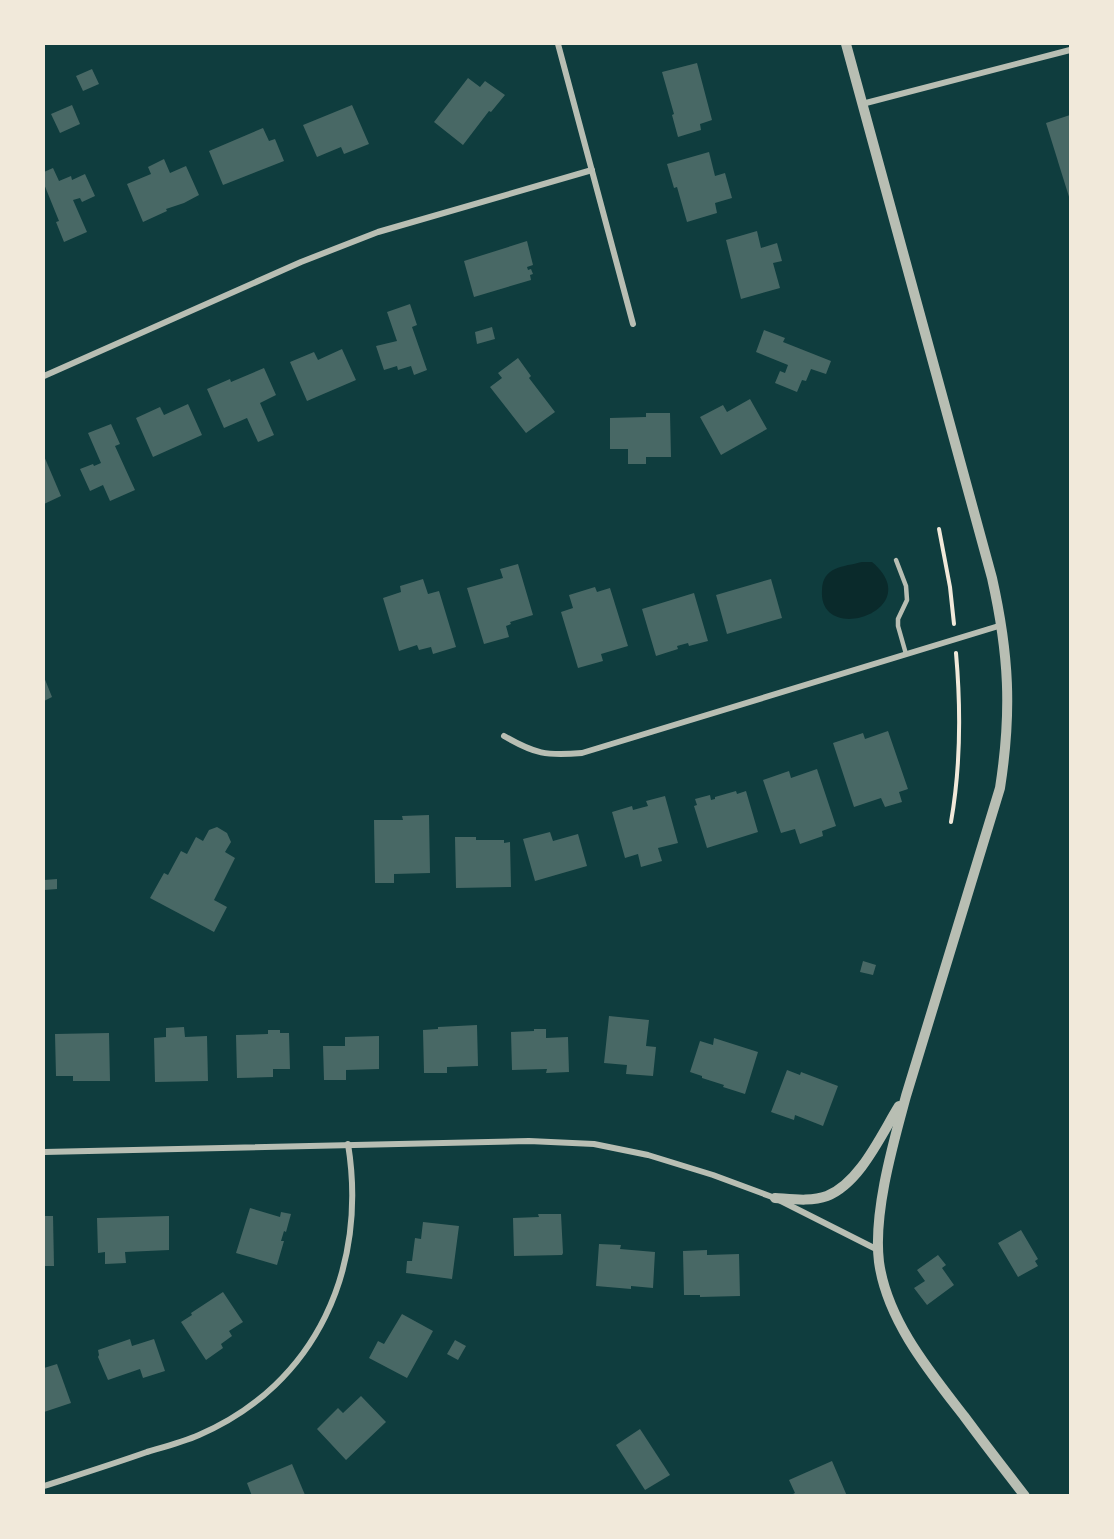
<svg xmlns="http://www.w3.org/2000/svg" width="1114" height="1539" font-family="Figtree,sans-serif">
	<rect width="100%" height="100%" fill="#0f3d3e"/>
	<path fill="#0a2a2b" d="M862,562H872C929,610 818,647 822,590C823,566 843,567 862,562Z"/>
	<g fill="#486865">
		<path d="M697,63L712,120L700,124L701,130L678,137L672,115L674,114L662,72Z"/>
		<path d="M92,69L99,84L83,91L76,76Z"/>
		<path d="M468,78L480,87L485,81L505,95L491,112L489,111L463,145L434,122Z"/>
		<path d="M72,105L80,124L60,133L51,114Z"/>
		<path d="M352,105L369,144L344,154L341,147L317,157L303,125Z"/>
		<path d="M1070,115V200L1046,123Z"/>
		<path d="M263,128L269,141L275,139L284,161L223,185L209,151Z"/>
		<path d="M709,152L715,176L725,173L732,198L715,203L717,213L687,222L677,187L674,188L667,164Z"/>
		<path d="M164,159L170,173L186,166L199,195L184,203L166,209L167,211L143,222L127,184L151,174L148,167Z"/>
		<path d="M53,168L59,181L71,176L72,180L85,174L95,196L82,202L80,198L73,200L87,232L64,242L56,222L59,221L44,184V172Z"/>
		<path d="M757,231L761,248L777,243L782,261L773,263L780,288L741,299L726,240Z"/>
		<path d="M527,241L533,265L527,267L528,270L531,269L533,274L530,275L531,280L474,297L464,261Z"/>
		<path d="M410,304L417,325L412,327L427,370L414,375L411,366L398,370L397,366L384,370L376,346L397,341L387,312Z"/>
		<path d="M492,327L495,339L477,344L475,332Z"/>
		<path d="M764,330L785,338L783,342L831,361L826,374L811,369L806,381L802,380L797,392L775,383L780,371L785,373L788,365L756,352Z"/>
		<path d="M342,349L356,380L307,401L290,362L314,352L318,360Z"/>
		<path d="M518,358L531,376L529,378L555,412L526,433L490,387L502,378L498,373Z"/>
		<path d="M264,368L276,395L260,403L274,435L258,442L247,418L224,428L207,389L230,379L231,382Z"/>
		<path d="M750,399L767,429L721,455L700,417L723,405L727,412Z"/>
		<path d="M188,404L202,435L153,457L136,418L160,407L164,415Z"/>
		<path d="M646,413H670L671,457H646V464H628V449H610V418L646,417Z"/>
		<path d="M111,424L120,444L115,446L135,490L110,501L103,485L90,491L80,469L93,464L94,466L101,463L88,433Z"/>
		<path d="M44,456L61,496L44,504Z"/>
		<path d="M518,564L533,615L510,622L511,624L506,626L509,637L484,644L467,588L503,578L500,569Z"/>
		<path d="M423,579L428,594L439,591L456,647L433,654L431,647L419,650L417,645L399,651L383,598L401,592L400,586Z"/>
		<path d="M771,579L782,618L727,634L716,595Z"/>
		<path d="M595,587L597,592L610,588L628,646L601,654L603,661L578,668L561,612L573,608L569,595Z"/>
		<path d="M694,593L708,641L689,646L688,643L677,646L678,649L656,656L642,609Z"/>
		<path d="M44,677L52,697L44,701Z"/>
		<path d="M888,731L908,789L899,792L902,802L885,807L881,798L854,807L833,743L863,733L865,739Z"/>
		<path d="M817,769L836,826L822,831L823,836L800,844L795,829L781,833L763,780L789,771L791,778Z"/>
		<path d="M736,791L737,794L746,791L758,832L707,848L694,806L697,805L695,799L710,795L711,800L715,799V797Z"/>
		<path d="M665,796L678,843L658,848L662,861L641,867L638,854L625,858L612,812L632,806L633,810L648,806L646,801Z"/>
		<path d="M429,815L430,873L394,874V883H375L374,820H403L402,816Z"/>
		<path d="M217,827L227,833L231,842L225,852L235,858L214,900L227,907L214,932L150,898L164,873L168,875L181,851L187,854L196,837L203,841L209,830Z"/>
		<path d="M550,832L553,841L578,834L587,866L535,881L523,839Z"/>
		<path d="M455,837H476V840H504V843L510,842L511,887L456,888Z"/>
		<path d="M57,879V889L44,890V880Z"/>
		<path d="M863,961L876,965L873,975L860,972Z"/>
		<path d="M609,1016L649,1020L646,1046L656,1047L653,1076L626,1074L627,1065L604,1063Z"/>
		<path d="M477,1025L478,1066L447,1067V1073H424L423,1030L438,1029V1027Z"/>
		<path d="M184,1027L185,1037L207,1036L208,1081L155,1082L154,1038L166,1037V1028Z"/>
		<path d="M534,1029H546V1038L568,1037L569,1072L546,1073L547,1069L512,1070L511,1032L534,1031Z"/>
		<path d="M268,1030H280V1033H289L290,1069H273V1077L237,1078L236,1035L268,1034Z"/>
		<path d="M109,1033L110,1081H73V1076H56L55,1034Z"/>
		<path d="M379,1036V1069L346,1070V1080H324L323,1046H345V1037Z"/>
		<path d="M714,1038L758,1052L745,1094L723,1087L724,1085L702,1078V1076L690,1072L700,1041L713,1045Z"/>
		<path d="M787,1070L800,1075L801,1072L838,1086L823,1126L795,1115L794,1120L771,1112Z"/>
		<path d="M250,1208L280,1217L281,1212L291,1214L286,1232L284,1231L281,1241H284L277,1265L236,1253Z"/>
		<path d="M538,1214H561L563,1253L562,1255L514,1256L513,1218L539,1217Z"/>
		<path d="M44,1216H53L54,1266H44Z"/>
		<path d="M169,1216V1250L125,1252L126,1263L105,1264V1252L98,1253L97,1218Z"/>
		<path d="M423,1222L459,1226L452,1279L406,1273L407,1261H412L415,1238L421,1239Z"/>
		<path d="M1021,1230L1038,1259L1035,1261L1038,1266L1018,1277L998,1243Z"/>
		<path d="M599,1244L621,1245L620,1249L655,1252L653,1288L631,1286V1289L596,1286Z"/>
		<path d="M707,1250V1255L739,1254L740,1296L700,1297V1295H684L683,1251Z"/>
		<path d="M938,1255L946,1265L942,1268L954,1285L927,1305L914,1288L925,1281L917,1270Z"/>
		<path d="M223,1292L243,1322L229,1331L232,1336L221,1344L223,1348L206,1360L181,1322L192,1315L191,1313Z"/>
		<path d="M402,1314L433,1331L407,1378L369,1358L378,1341L384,1344Z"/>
		<path d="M130,1339L132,1346L154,1339L165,1371L143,1378L140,1369L108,1380L98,1357L99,1355L98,1350Z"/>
		<path d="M455,1340L466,1346L458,1360L447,1354Z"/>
		<path d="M57,1364L71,1403L44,1412V1368Z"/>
		<path d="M361,1396L386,1422L346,1460L317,1429L338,1408L343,1413Z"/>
		<path d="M640,1429L670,1475L645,1490L616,1445Z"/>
		<path d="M832,1461L847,1496H789L795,1493L789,1480Z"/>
		<path d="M292,1464L305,1495L252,1496L247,1483Z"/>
	</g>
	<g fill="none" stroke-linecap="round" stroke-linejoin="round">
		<g stroke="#f1e9da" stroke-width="4">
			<path d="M939,529L950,587L954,624"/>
			<path d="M951,822C961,765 961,710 956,653"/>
		</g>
		<path stroke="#b8beb3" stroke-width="4.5" d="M896,560L906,586L907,600L898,619V626L906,654"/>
		<g stroke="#b8beb3" stroke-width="6">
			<path d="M558,44L633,324"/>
			<path d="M862,104L1070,50"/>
			<path d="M44,376L301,262L378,232L592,170"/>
			<path d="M504,736C535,754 546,756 582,753L1002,625"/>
			<path d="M44,1152L529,1141L594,1144L648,1155L713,1175L775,1198L878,1250"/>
			<path d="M44,1486C78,1475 113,1464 147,1452C164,1447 183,1442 199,1435C317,1384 368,1267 348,1144"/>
		</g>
		<g stroke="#b8beb3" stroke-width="10">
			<path d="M846,44L992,578C1009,654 1012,711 1000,788L906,1096C893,1144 873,1213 879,1262C887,1320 929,1371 964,1416C984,1443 1004,1469 1025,1496"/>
			<path d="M775,1198C791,1199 811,1202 827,1196C860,1183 881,1135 899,1106"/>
		</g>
	</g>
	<rect width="1114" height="1539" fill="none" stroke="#f1e9da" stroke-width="90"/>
</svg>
